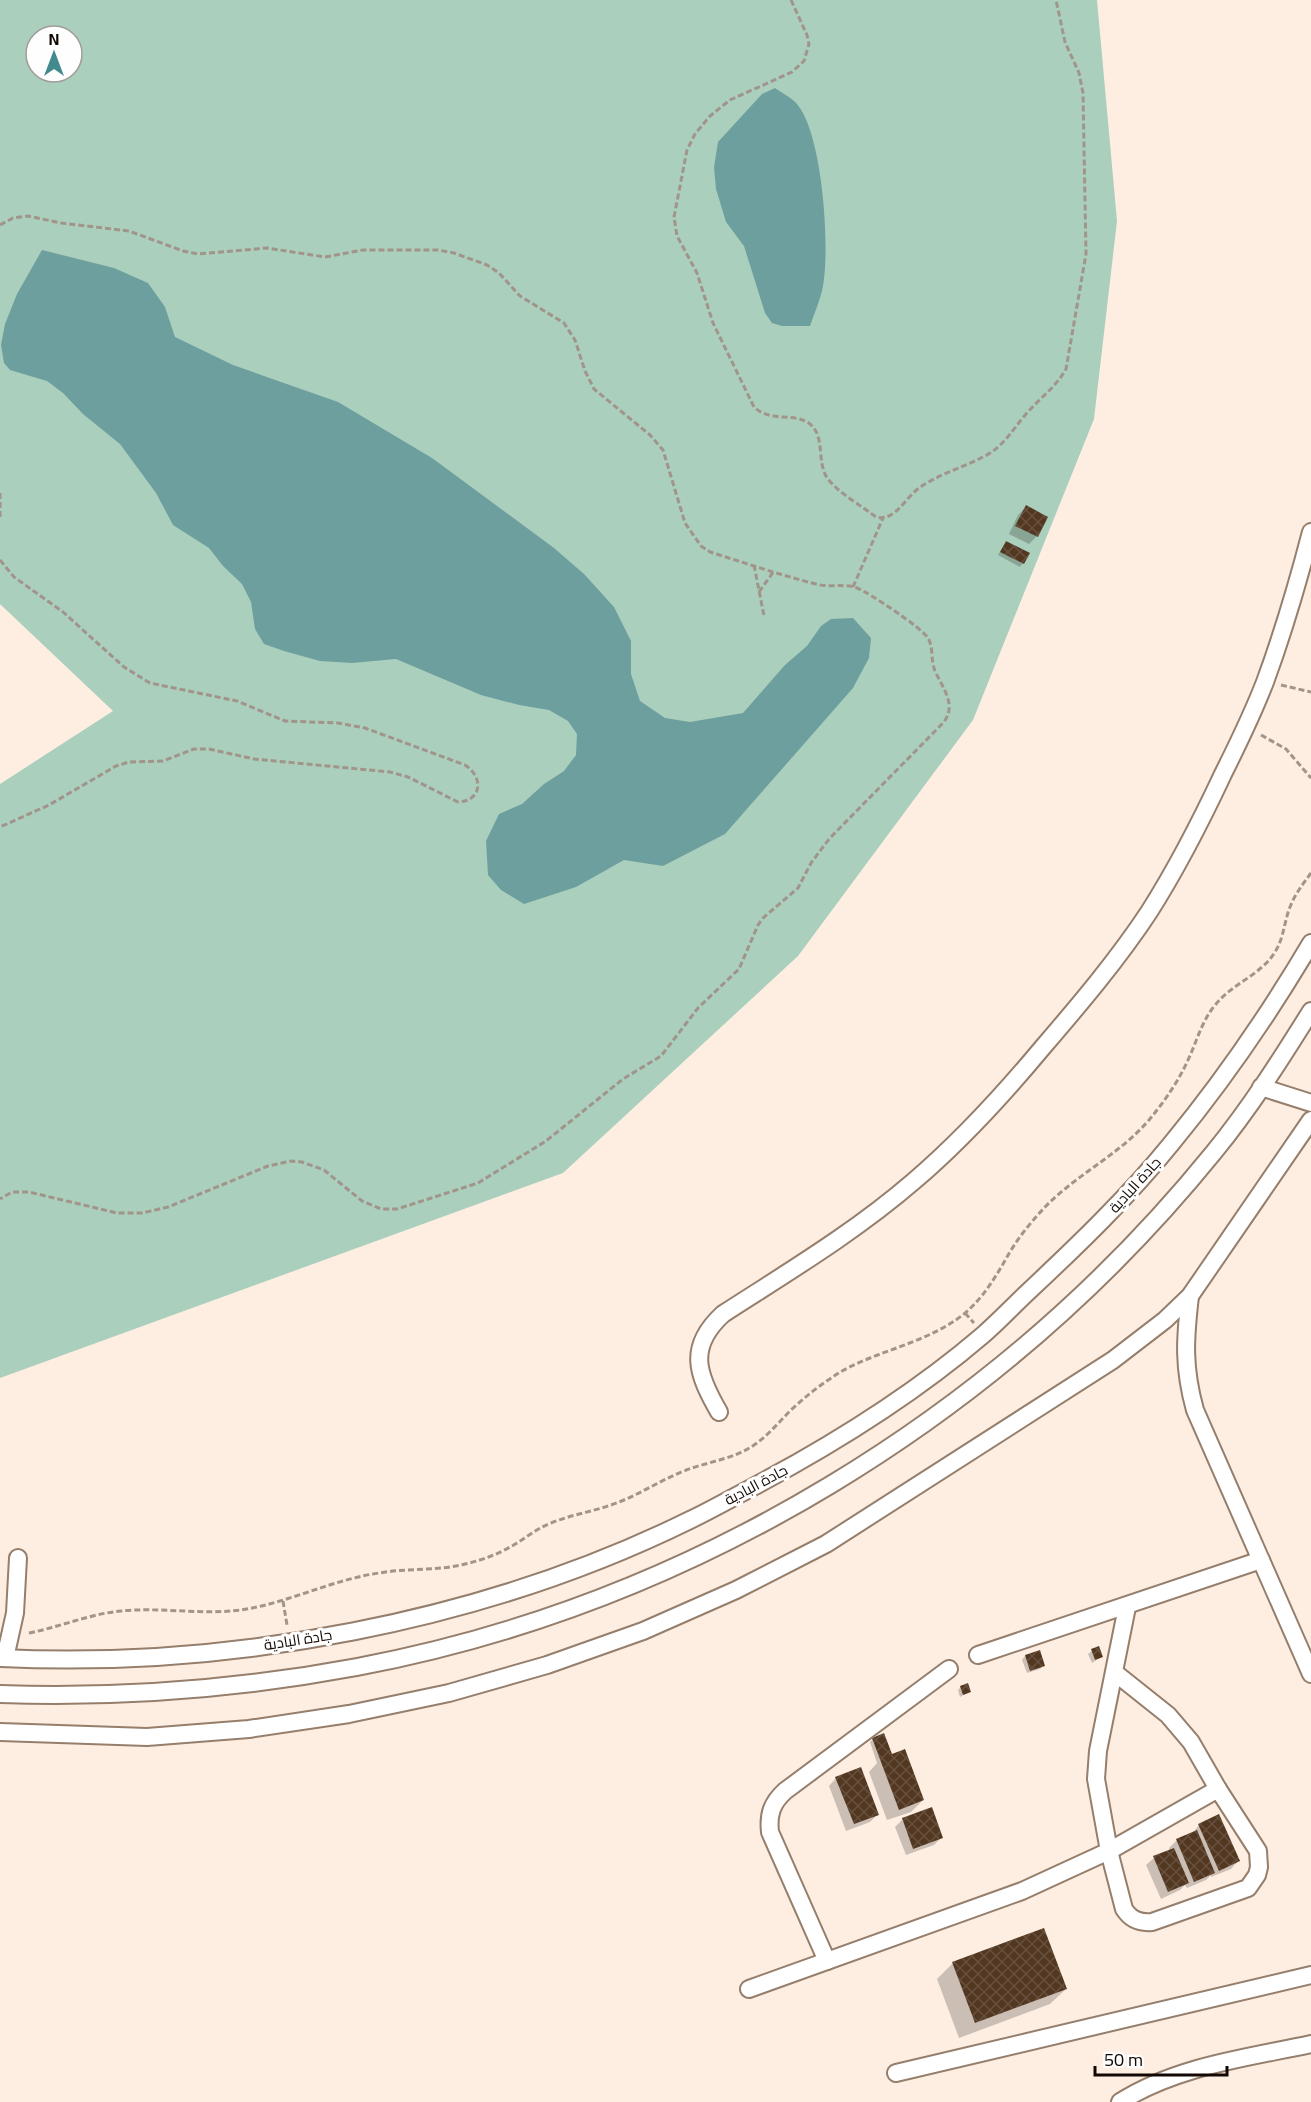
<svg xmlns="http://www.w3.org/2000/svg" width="1311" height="2102" font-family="Georgia,Cairo,serif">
	<defs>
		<pattern id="building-cross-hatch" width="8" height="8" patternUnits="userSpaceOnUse" patternTransform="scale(1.5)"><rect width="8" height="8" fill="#533821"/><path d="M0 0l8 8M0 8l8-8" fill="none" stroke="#67513e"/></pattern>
	</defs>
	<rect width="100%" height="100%" fill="#feeee1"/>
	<path fill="#aacfbc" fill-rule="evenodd" d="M0,0H1097L1117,221L1094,419L973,720L798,956L563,1173L0,1378V784L113,711L0,604ZM36,36H72V72H36Z"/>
	<g fill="#6e9f9f">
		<path d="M775,88C782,93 792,98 797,104C823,134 831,253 822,291C819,303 814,314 810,326H782L772,323L765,313L744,246L726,222L716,189L714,167L718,142L762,94Z"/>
		<path d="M42,250L114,268L148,283L165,307L175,337L233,365L338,402L432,458L554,548L584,574L614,607L631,641V674L640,701L665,718L690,722L743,713L785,665L807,646L821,626L831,619L853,618L871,638L869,658L853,688L725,834L663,866L624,860L576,887L524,904L501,890L488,875L486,841L499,814L522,804L544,784L564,771L576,755L577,734L568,721L549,710L519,705L481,695L396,659L352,663L320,661L284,651L264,644L255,629L251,602L242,584L223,566L209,548L173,525L156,493L120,444L83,414L63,393L47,381L10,370L4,363L1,345L5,324L17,294Z"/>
	</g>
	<g fill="#0003">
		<path d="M1026,507L1037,536L1029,544L1009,534L1018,515Z"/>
		<path d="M1006,543L1023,563L1020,567L998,555Z"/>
		<path d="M1092,1651L1101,1657L1092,1663L1088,1654Z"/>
		<path d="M1025,1656L1044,1665L1040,1669L1027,1673L1022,1660Z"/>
		<path d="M961,1687L969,1692L960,1697L958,1690Z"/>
		<path d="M873,1739L891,1756L923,1800L911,1812L887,1820L869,1772L877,1763L870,1742Z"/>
		<path d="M836,1778L878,1814L870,1822L846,1831L829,1786Z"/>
		<path d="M903,1819L941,1838L934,1845L906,1855L895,1827Z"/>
		<path d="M1199,1825L1238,1861L1231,1869L1211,1877V1875L1206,1880L1187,1888L1185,1885L1180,1890L1161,1899L1146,1865L1154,1858L1170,1851L1169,1848L1177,1840L1192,1834Z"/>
		<path d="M953,1963L1066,1989L1050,2004L959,2038L937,1979Z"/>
	</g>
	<g fill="url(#building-cross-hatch)">
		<path d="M1026,505L1048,517L1038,537L1015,526Z"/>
		<path d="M1006,541L1030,553L1024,564L1000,552Z"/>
		<path d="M1099,1646L1103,1657L1095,1660L1091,1649Z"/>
		<path d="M1040,1650L1045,1666L1030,1671L1025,1655Z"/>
		<path d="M968,1683L971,1692L963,1695L960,1686Z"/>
		<path d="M884,1733L892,1754L905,1749L924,1800L899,1810L872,1738Z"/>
		<path d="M861,1767L879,1815L854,1824L835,1777Z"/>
		<path d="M932,1807L943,1838L913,1849L902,1818Z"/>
		<path d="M1219,1814L1240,1861L1219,1871L1198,1824Z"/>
		<path d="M1197,1830L1215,1873L1194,1882L1176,1839Z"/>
		<path d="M1174,1848L1189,1883L1168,1892L1153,1856Z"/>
		<path d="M1044,1928L1067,1989L975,2023L952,1962Z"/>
	</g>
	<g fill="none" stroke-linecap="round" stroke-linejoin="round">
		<g stroke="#957e6b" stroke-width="20">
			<g id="minor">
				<path d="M1261,1087L1311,1103"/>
				<path d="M1190,1296C1185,1339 1183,1367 1195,1410L1311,1674"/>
				<path d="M719,1412C697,1374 687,1347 723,1314C788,1272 855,1232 914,1181C961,1141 1003,1095 1043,1047C1080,1004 1118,959 1149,912C1177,868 1201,821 1223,774C1238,744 1253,713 1265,682C1283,633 1298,582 1311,532"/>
				<path d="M978,1655L1261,1560"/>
				<path d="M0,1658C230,1669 483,1622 690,1520C711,1510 732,1498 753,1487C834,1444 913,1395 983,1335C999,1321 1013,1306 1029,1291C1078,1245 1128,1197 1171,1144C1223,1081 1269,1014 1311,943"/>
				<path d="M5,1658L15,1613L18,1558"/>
				<path d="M1114,1672L1168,1715L1191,1742L1218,1789L1258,1851L1259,1867L1257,1875L1248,1888L1152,1922C1140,1923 1131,1920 1124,1909L1109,1851L1096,1779L1098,1751L1127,1607"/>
				<path d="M0,1694C119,1698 239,1689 357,1667C691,1604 1000,1416 1214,1152C1250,1108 1281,1059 1311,1011"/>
				<path d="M0,1732L147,1737L249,1729L349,1714L449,1693L547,1665L643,1631L736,1590L826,1544L1113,1360L1165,1320L1190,1296L1311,1120"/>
				<path d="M827,1961L770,1832C768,1814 772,1803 785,1791L949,1669"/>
				<path d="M749,1989L1022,1891L1109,1851L1218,1789"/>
				<path d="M896,2073L1311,1975"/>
				<path d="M1120,2102C1177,2066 1246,2058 1311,2044"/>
			</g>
		</g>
		<g stroke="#a1948a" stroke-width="3" stroke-dasharray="6 3" stroke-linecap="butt">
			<path d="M791,0L807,35L809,44L804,61L792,72L730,100L710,116L695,134L687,150L674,217L677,236L697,273L713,323L754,407C771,423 795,412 810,424C825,436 817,460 826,476C835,491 862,506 876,517C895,522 905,498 919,488C939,474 964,467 985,456C1004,446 1013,429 1026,414C1040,398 1056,387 1066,369L1086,254L1083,93L1079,73L1065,42L1056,0"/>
			<path d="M0,225L13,218L28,216L61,223L129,231L183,251L198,254L267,248L325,257L363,250H438L454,253L487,265L499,273L520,296L564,323L575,340L585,371L594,389L650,435L663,450L685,523L701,546L710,552C745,563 780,575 816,584C829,588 843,583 857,588C868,592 922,628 928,638C934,648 930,662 936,673C944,690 957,706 943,723L829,839L811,863L798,888L763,918L758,925L739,969L698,1008L661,1056L623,1079L546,1141L478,1183L397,1209H381L362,1201L324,1170L302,1162L291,1161L268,1166L168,1207L142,1213H117L29,1192H12L0,1199"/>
			<path d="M0,493V518"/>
			<path d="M0,560L14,577L63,612L124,667L150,683L237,701L285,721L338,723L365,728L465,765C484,777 482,801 458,802L408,777L390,772L254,759L209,749H194L163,761L129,762L116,766L49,805L0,827"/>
			<path d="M754,565L764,616"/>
			<path d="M853,587L883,518"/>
			<path d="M759,592L774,571"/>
			<path d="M1281,685L1311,692"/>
			<path d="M1261,735L1286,749L1311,778"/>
			<path d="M965,1313L974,1323"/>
			<path d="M283,1601L287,1625"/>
			<path d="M29,1633C60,1627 89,1614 121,1611C161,1607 201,1615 241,1610C288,1603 331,1580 379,1573C408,1568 437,1571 465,1564C483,1560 501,1553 517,1543C528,1536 538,1528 551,1523C573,1514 597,1511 619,1502C642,1493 661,1480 684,1471C706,1462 730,1460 751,1447C767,1437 778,1423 791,1410C807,1395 824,1382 842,1371C882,1349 927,1343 964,1314C983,1298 995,1278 1007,1257C1017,1239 1031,1222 1045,1207C1077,1174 1119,1155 1149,1120C1164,1102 1178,1082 1188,1060C1197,1041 1202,1020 1216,1004C1233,983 1261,975 1275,952C1284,938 1284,922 1290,907C1295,894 1303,884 1311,873"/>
		</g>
		<use href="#minor" stroke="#fff" stroke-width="16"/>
	</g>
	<g text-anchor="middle" stroke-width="6" stroke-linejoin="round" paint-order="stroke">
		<g font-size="15" fill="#120904" stroke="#fefefe">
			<text transform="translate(1135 1185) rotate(-48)" y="5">جادة البادية</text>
			<text transform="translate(756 1485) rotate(-28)" y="5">جادة البادية</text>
			<text transform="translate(298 1640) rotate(-9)" y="5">جادة البادية</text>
		</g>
	</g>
	<g transform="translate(54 54)"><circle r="28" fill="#fefefe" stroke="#a09c9a" stroke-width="1.5"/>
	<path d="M0-4.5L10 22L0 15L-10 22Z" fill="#428a8e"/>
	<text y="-9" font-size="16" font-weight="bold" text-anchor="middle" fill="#120904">N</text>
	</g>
	<path d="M1095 2066v9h132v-9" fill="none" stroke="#120904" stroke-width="3"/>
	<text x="1104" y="2066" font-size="18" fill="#120904" stroke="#fefefe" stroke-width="4.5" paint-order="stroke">50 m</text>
</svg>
